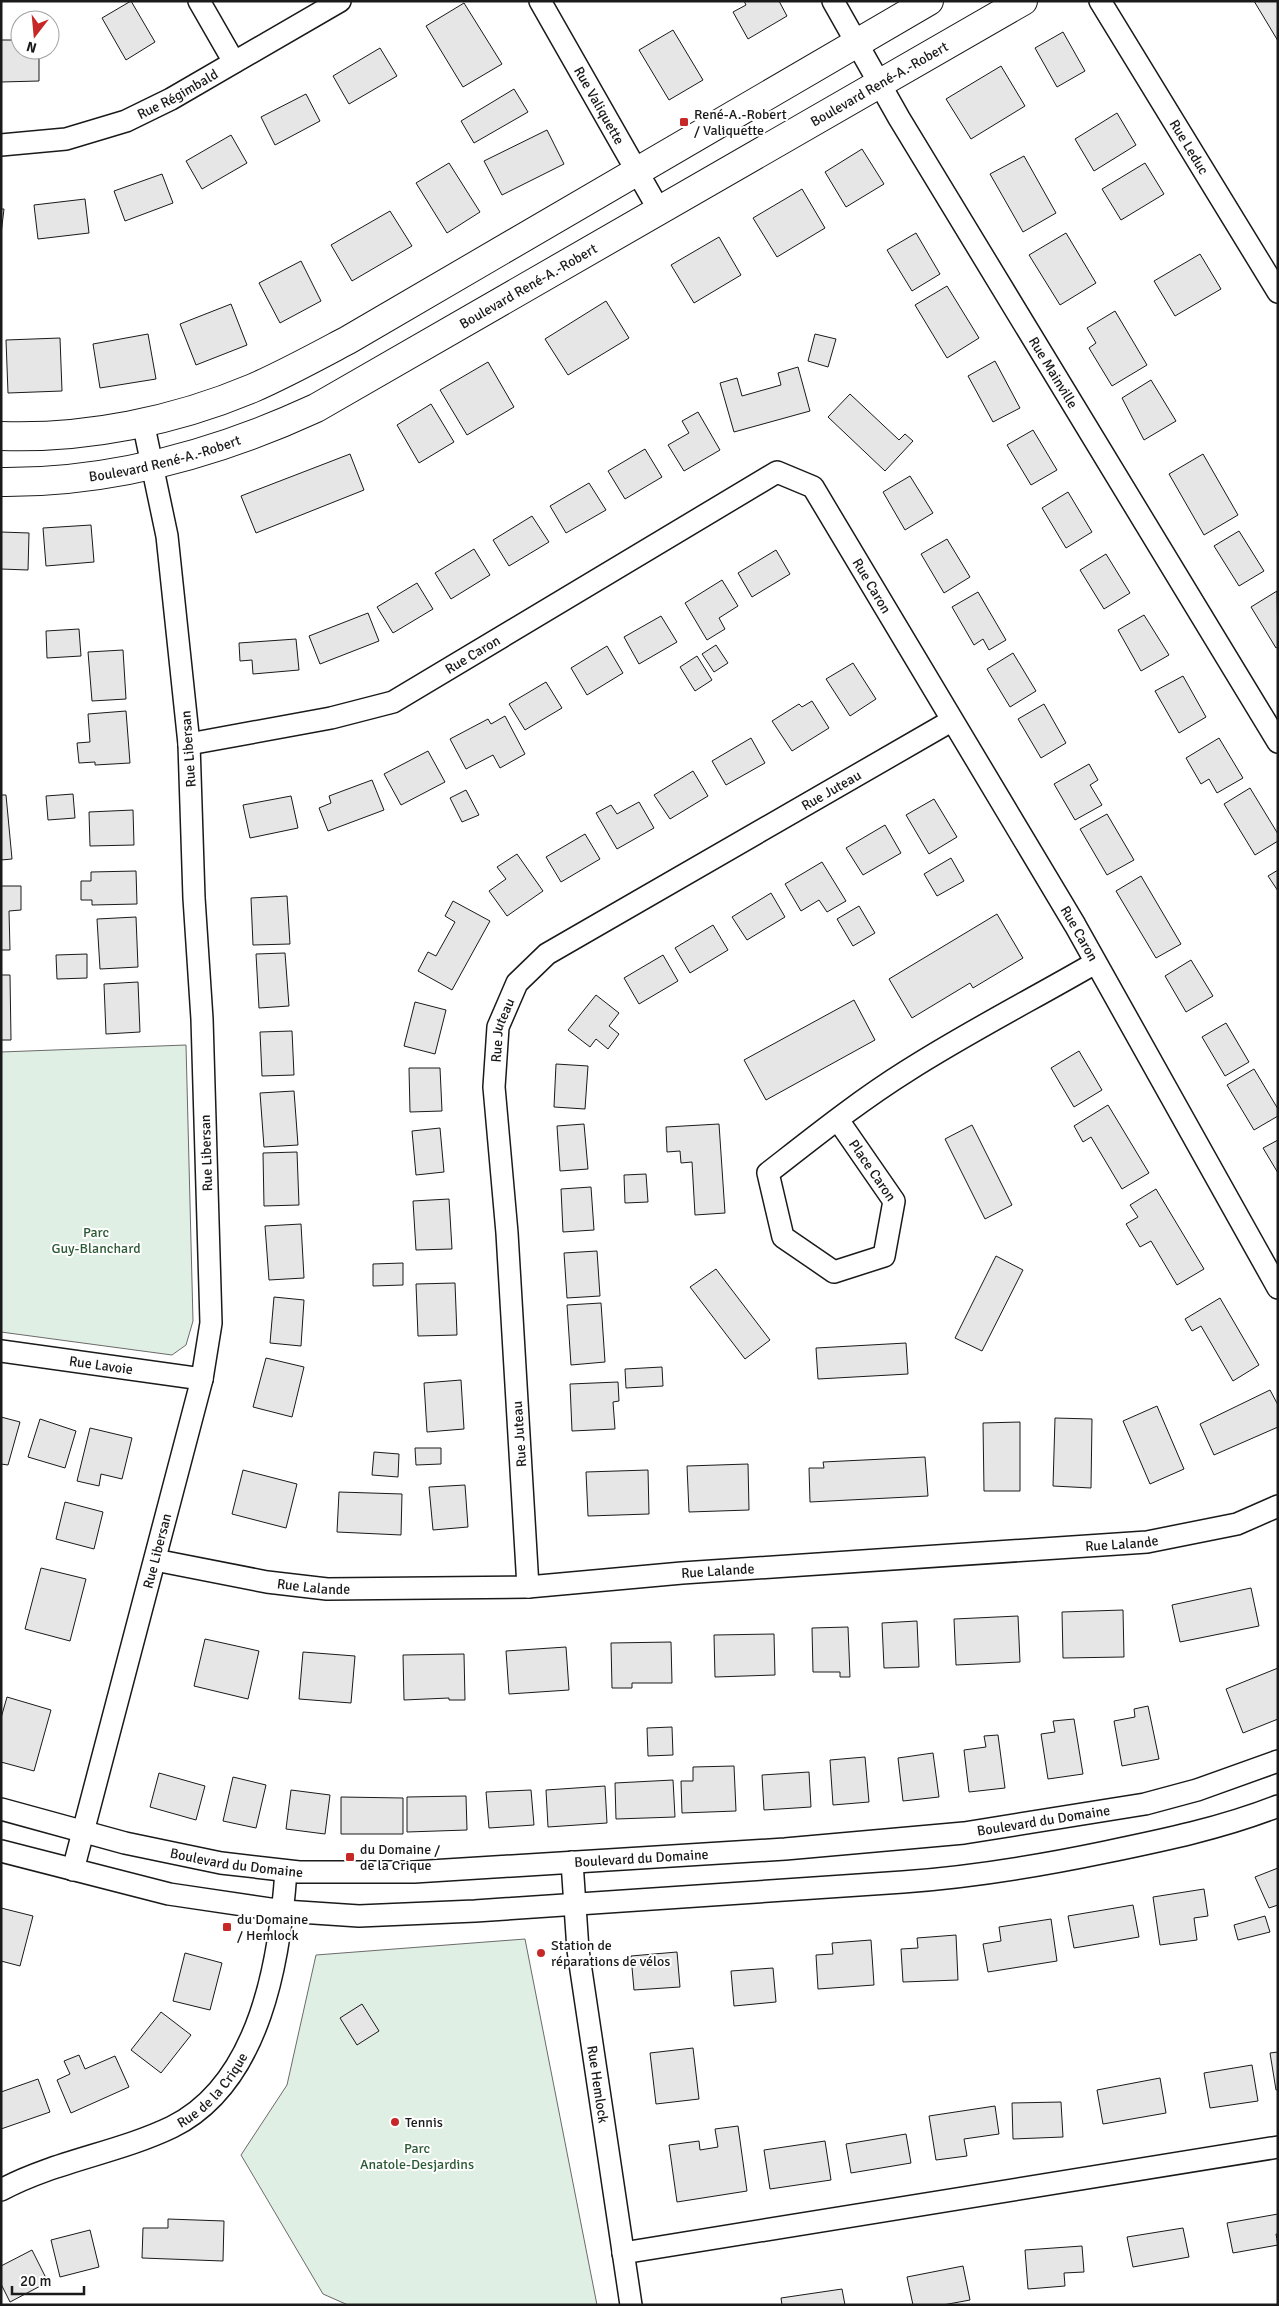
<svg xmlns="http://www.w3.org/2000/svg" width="1279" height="2306" font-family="Signika,sans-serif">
	<rect width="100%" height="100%" fill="#fff"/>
	<g fill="#e0efe3" stroke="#6a6a6a">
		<path d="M186,1045L193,1321L186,1345L172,1355L1,1332V1052Z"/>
		<path d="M525,1939L597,2305H348L323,2294L241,2155L287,2085L316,1955Z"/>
	</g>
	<g fill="#e6e6e6" stroke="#1a1a1a">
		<path d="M131,1L155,42L126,60L102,18Z"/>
		<path d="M744,1H779L787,16L748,39L733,12L746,5Z"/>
		<path d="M1254,1H1278V41Z"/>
		<path d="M464,3L502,64L463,87L426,26Z"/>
		<path d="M673,30L703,80L669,100L639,50Z"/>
		<path d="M1063,32L1085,71L1057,87L1035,48Z"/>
		<path d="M1,40H20V50H39V81L1,82Z"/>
		<path d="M380,48L397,76L349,104L333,76Z"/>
		<path d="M1001,66L1025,106L971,139L946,99Z"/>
		<path d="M514,89L528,112L474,143L461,121Z"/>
		<path d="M306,94L320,121L275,145L261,117Z"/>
		<path d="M1117,113L1136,145L1094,171L1075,139Z"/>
		<path d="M547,130L564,164L502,195L484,161Z"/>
		<path d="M231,135L247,163L202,189L186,161Z"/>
		<path d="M862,149L884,184L846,207L825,172Z"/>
		<path d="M1024,156L1056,213L1023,232L990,174Z"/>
		<path d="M449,163L480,212L447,233L416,183Z"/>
		<path d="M1145,163L1164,194L1121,220L1102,189Z"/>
		<path d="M162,174L173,203L125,221L114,191Z"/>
		<path d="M802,189L825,228L777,257L753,218Z"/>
		<path d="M85,199L89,233L38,239L34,205Z"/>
		<path d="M1,209H4L1,234Z"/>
		<path d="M390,211L412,246L352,281L331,245Z"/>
		<path d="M916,233L940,274L912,291L887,250Z"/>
		<path d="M1066,233L1096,283L1060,305L1029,255Z"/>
		<path d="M719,237L741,275L694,303L671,265Z"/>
		<path d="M1200,254L1221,289L1175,316L1154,281Z"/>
		<path d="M301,261L321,301L280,323L259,283Z"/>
		<path d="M947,286L979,338L947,358L915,305Z"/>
		<path d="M606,301L629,338L568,375L545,339Z"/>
		<path d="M231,304L247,345L196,365L180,324Z"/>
		<path d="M1115,311L1147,365L1112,386L1089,348L1096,343L1087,328Z"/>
		<path d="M148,334L156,379L100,388L93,344Z"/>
		<path d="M815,334L836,339L828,367L808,361Z"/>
		<path d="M60,338L62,391L8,393L6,340Z"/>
		<path d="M995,361L1020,408L993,422L968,376Z"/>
		<path d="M488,362L514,407L467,435L440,390Z"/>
		<path d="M798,367L810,411L734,432L720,383L737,378L742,396L781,385L778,373Z"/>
		<path d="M1151,380L1176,421L1144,440L1122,398Z"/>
		<path d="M850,394L899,440L905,434L913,441L885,471L828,417Z"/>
		<path d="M431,404L454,442L419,463L397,425Z"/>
		<path d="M698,412L720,450L684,471L668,445L689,433L682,421Z"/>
		<path d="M1033,430L1057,470L1031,485L1007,445Z"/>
		<path d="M645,449L662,477L625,499L608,471Z"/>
		<path d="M350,454L364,490L256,533L241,496Z"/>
		<path d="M1203,454L1238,515L1204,535L1169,474Z"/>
		<path d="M910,476L933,513L905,530L883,492Z"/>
		<path d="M589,483L606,510L566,533L550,506Z"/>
		<path d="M1068,492L1092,532L1066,548L1042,508Z"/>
		<path d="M532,516L549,542L509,566L493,540Z"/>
		<path d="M91,525L94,562L46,566L43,528Z"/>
		<path d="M1239,531L1264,571L1239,586L1214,546Z"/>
		<path d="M1,532L29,533L28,570L1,569Z"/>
		<path d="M947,539L970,577L944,593L921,554Z"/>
		<path d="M474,549L490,575L451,599L435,573Z"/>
		<path d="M776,550L790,574L752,597L738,573Z"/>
		<path d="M1106,554L1130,593L1104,609L1080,570Z"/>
		<path d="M722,580L738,606L719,618L725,629L707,640L685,603Z"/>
		<path d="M417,583L433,609L393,633L377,607Z"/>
		<path d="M1277,591L1278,647L1276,648L1251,607Z"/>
		<path d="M978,592L1006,640L989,650L983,639L974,645L952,607Z"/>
		<path d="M368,613L379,641L320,664L309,636Z"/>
		<path d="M1144,615L1169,655L1141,671L1118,630Z"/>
		<path d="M661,616L677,642L639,664L624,637Z"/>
		<path d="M79,629L81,656L47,658L46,631Z"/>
		<path d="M296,639L299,670L253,674L252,660L240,661L239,643Z"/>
		<path d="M716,645L728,663L714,672L702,654Z"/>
		<path d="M607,646L623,673L587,695L571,668Z"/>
		<path d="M123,650L126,699L92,701L88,652Z"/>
		<path d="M1013,653L1036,691L1010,707L987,669Z"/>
		<path d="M697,656L712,680L695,691L680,667Z"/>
		<path d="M853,663L876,699L850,716L826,679Z"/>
		<path d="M1183,676L1206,717L1179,733L1155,691Z"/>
		<path d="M546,682L562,708L525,730L509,704Z"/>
		<path d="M812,701L829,728L792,751L772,721L799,704L802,707Z"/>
		<path d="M1044,704L1066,743L1041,758L1018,719Z"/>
		<path d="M126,711L130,763L95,765V762L79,763L77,743L90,742L88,714Z"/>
		<path d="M505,716L525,754L500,768L493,755L466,769L450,739L488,719L491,724Z"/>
		<path d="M751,738L765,763L726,785L712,761Z"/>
		<path d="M1219,738L1243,778L1217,793L1209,779L1201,784L1186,758Z"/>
		<path d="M428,751L445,782L401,805L384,774Z"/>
		<path d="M1089,764L1098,780L1090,785L1102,805L1075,820L1054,784Z"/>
		<path d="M693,771L708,796L670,819L654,795Z"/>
		<path d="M372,780L384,810L328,831L319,808L331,803L329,796Z"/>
		<path d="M1250,788L1278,834V841L1255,855L1224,804Z"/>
		<path d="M466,790L479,815L462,822L450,798Z"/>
		<path d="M73,794L75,818L48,820L46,796Z"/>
		<path d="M1,795H6L12,859L1,860Z"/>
		<path d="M291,796L298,828L250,838L243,805Z"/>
		<path d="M934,799L957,837L929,854L906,815Z"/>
		<path d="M639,802L654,828L617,849L596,813L611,805L617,814Z"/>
		<path d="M133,810L134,845L90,846L89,812Z"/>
		<path d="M1107,814L1134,860L1107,875L1080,829Z"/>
		<path d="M885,825L901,853L863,875L846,848Z"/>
		<path d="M585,834L600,859L561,882L546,857Z"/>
		<path d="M517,854L543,891L507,916L489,891L506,879L497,867Z"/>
		<path d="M951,858L964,881L937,896L924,874Z"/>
		<path d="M822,862L846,901L827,912L819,900L801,911L785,884Z"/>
		<path d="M1278,870V891L1268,876Z"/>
		<path d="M136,871L137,904L92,905V900H81V881H91V872Z"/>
		<path d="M1141,876L1181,944L1156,958L1116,891Z"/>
		<path d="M1,886H21V910L9,911L10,950H1Z"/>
		<path d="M771,893L785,917L747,940L732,917Z"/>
		<path d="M287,896L290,944L253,945L251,898Z"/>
		<path d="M453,901L490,921L452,990L418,971L428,952L436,956L455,922L445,916Z"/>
		<path d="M859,906L875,933L853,946L837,919Z"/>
		<path d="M997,914L1023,958L973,988L970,983L912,1018L889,979Z"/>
		<path d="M136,917L138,967L100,969L97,919Z"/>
		<path d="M713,925L728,950L690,973L675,948Z"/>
		<path d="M285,953L289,1006L259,1008L256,954Z"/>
		<path d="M87,954V978L57,979L56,955Z"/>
		<path d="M663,955L678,981L639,1004L624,978Z"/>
		<path d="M1191,960L1213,996L1186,1012L1165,976Z"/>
		<path d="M1,975H10L11,1040H1Z"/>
		<path d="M138,982L140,1032L106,1034L104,984Z"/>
		<path d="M596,995L619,1013L609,1026L619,1034L608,1049L596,1039L590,1047L568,1030Z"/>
		<path d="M854,1000L875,1040L766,1100L744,1060Z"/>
		<path d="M415,1002L446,1010L435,1054L404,1046Z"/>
		<path d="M1226,1023L1249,1062L1225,1076L1202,1037Z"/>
		<path d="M292,1031L294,1075L262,1076L260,1032Z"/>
		<path d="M1079,1051L1102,1090L1074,1107L1051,1068Z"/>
		<path d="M556,1064L588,1066L585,1109L554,1107Z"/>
		<path d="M409,1068H440L442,1111L410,1112Z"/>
		<path d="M1254,1069L1278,1109V1116L1254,1130L1227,1085Z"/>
		<path d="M294,1091L298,1145L264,1147L260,1093Z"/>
		<path d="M1108,1105L1149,1173L1122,1189L1091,1137L1083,1142L1074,1126Z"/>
		<path d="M584,1124L588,1169L560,1171L557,1126Z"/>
		<path d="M719,1124L725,1213L695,1215L692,1162L681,1163L680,1151L667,1152L666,1127Z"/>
		<path d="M972,1125L1012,1205L985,1219L945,1139Z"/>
		<path d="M440,1128L444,1172L416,1175L412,1131Z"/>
		<path d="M1278,1140V1173L1263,1148Z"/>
		<path d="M297,1152L299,1205L264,1206L263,1153Z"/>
		<path d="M646,1174L648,1202L625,1203L624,1175Z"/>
		<path d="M591,1187L594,1230L563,1232L561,1189Z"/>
		<path d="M1156,1189L1204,1269L1177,1285L1151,1241L1140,1247L1126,1224L1138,1217L1130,1205Z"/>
		<path d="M449,1199L452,1249L416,1250L413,1201Z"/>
		<path d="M301,1224L304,1278L269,1280L265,1226Z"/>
		<path d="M597,1251L600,1296L567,1298L564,1253Z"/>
		<path d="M996,1256L1023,1270L982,1351L955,1338Z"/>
		<path d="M403,1263V1285L373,1286V1264Z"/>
		<path d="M716,1269L770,1340L745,1359L690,1287Z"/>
		<path d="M455,1283L457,1335L418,1336L416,1284Z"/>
		<path d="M274,1297L304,1300L301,1346L270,1343Z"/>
		<path d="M1220,1298L1259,1365L1233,1381L1201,1326L1192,1331L1185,1319Z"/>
		<path d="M601,1303L605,1362L571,1365L567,1305Z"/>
		<path d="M906,1343L908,1374L818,1379L816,1348Z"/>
		<path d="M266,1358L304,1367L292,1417L253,1407Z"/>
		<path d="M662,1367L663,1386L626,1388L625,1369Z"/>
		<path d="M461,1380L464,1429L427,1432L424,1383Z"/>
		<path d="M618,1382L619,1401L613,1402L615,1429L572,1431L570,1384Z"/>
		<path d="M1270,1390L1278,1405V1427L1214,1455L1200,1424Z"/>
		<path d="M1157,1406L1184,1469L1150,1484L1123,1421Z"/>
		<path d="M1,1417L20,1422L8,1465L1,1464Z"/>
		<path d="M1055,1418L1092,1419L1091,1488L1053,1486Z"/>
		<path d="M40,1419L76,1431L65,1468L28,1457Z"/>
		<path d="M1020,1422V1491H984L983,1423Z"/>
		<path d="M90,1428L132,1438L122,1479L101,1474L99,1486L77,1481Z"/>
		<path d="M415,1448H441V1464L416,1465Z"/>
		<path d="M374,1452L399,1454L398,1477L372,1475Z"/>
		<path d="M925,1457L928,1496L810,1502L809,1468H824L823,1462Z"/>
		<path d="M748,1464L749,1510L689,1512L687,1466Z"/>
		<path d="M243,1470L297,1484L286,1528L232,1514Z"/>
		<path d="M648,1470L649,1514L588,1516L586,1472Z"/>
		<path d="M465,1485L468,1527L433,1530L429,1487Z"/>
		<path d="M339,1492L402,1494L401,1535L337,1532Z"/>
		<path d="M65,1502L103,1512L94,1549L56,1539Z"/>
		<path d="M41,1568L86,1579L70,1641L25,1629Z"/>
		<path d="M1251,1588L1259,1626L1180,1642L1172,1605Z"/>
		<path d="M1123,1610L1124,1657L1063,1658L1062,1612Z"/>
		<path d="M1018,1616L1020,1662L956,1665L954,1619Z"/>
		<path d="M917,1621L919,1667L884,1668L882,1623Z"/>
		<path d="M848,1627L850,1677H840V1672H813L812,1628Z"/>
		<path d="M774,1634L775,1675L715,1677L714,1635Z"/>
		<path d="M205,1639L259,1651L248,1699L194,1686Z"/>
		<path d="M671,1642L672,1683H632V1688H612L611,1643Z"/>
		<path d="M566,1647L569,1690L509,1694L506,1651Z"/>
		<path d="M303,1652L355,1656L351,1703L299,1699Z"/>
		<path d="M464,1654L465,1700H449V1698L404,1700L403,1655Z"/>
		<path d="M1278,1668V1719L1243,1733L1226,1689Z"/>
		<path d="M7,1697L51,1710L34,1771L1,1762V1718Z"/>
		<path d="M1148,1706L1159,1759L1122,1766L1114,1721L1135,1717L1134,1709Z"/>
		<path d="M1074,1719L1083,1774L1048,1779L1041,1734L1055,1732L1053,1721Z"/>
		<path d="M672,1727L673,1755L648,1756L647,1728Z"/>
		<path d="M998,1735L1005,1788L969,1792L964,1750L986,1747L984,1736Z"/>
		<path d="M933,1753L939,1797L903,1801L898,1758Z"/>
		<path d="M865,1757L869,1802L833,1805L830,1760Z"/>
		<path d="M734,1766L736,1811L682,1813L681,1781H693V1767Z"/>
		<path d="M809,1772L811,1807L764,1810L762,1775Z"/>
		<path d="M159,1773L205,1786L196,1820L150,1807Z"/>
		<path d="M233,1777L266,1785L256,1828L223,1821Z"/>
		<path d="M673,1780L675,1817L616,1819L615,1783Z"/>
		<path d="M605,1786L607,1823L548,1827L546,1790Z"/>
		<path d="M291,1790L330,1795L325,1834L286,1829Z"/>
		<path d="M531,1790L534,1825L489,1828L486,1792Z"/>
		<path d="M466,1796L467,1830L407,1832V1797Z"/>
		<path d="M341,1797L403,1798V1834H341Z"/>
		<path d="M1278,1868V1905L1269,1908L1255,1877Z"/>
		<path d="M1204,1889L1208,1916L1194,1918L1197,1940L1160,1945L1153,1897Z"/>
		<path d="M1133,1905L1139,1937L1074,1948L1068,1916Z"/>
		<path d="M1,1908L33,1916L20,1966L1,1961Z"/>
		<path d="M1265,1916L1270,1932L1238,1940L1234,1925Z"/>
		<path d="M1051,1919L1057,1961L988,1972L983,1944L1001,1941L999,1927Z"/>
		<path d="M956,1935L958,1980L903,1982L901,1949L918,1948L917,1938Z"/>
		<path d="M871,1940L874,1985L818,1989L816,1955L833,1954L832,1943Z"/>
		<path d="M677,1952L680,1987L634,1990L631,1956Z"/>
		<path d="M185,1953L222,1963L210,2010L173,2001Z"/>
		<path d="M773,1968L776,2002L734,2006L731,1971Z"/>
		<path d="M362,2004L379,2031L357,2045L340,2018Z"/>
		<path d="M161,2012L191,2035L161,2073L131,2050Z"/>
		<path d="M693,2048L699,2099L656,2104L650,2053Z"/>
		<path d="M1278,2052V2090H1276L1270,2053Z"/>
		<path d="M79,2055L85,2069L115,2056L129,2087L71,2113L57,2080L70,2074L64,2061Z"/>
		<path d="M1252,2065L1258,2101L1210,2108L1204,2073Z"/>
		<path d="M1160,2078L1166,2113L1103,2124L1097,2090Z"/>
		<path d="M38,2079L50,2112L1,2129V2092Z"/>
		<path d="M1061,2102L1063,2137L1013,2139L1012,2103Z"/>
		<path d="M995,2106L999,2134L964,2139L967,2156L936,2160L929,2116Z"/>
		<path d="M738,2126L747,2191L677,2202L669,2145L699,2141L700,2150L718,2147L715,2129Z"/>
		<path d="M906,2134L911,2163L851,2173L846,2144Z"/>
		<path d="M825,2141L831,2180L770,2189L764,2150Z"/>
		<path d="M1278,2214V2234H1276L1278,2245L1233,2253L1227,2223Z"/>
		<path d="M168,2219L224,2221L223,2261L142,2258L143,2228H168Z"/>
		<path d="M1183,2228L1189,2257L1133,2267L1127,2237Z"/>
		<path d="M90,2230L99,2267L60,2277L51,2240Z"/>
		<path d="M1082,2246L1084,2272L1064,2273L1065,2286L1028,2289L1025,2250Z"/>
		<path d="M32,2250L48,2282L10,2302L1,2284V2266Z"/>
		<path d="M963,2266L970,2300L943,2305H913L907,2277Z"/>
		<path d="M842,2289L845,2305H782L781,2298Z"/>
	</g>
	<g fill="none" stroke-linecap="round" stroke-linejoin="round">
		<g stroke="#1a1a1a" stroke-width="24">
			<g id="street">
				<path d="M199,1L234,62"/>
				<path id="s1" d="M540,1L659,210"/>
				<path id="s2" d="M833,1L899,118L1278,742"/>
				<path id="s3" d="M1100,1L1278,292"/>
				<path id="s4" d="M1,145L66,139L126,121L171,99L340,1"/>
				<path id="s5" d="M189,744L331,718L393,702L777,472L813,487L1075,925L1278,1288"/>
				<path id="s6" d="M838,1120L894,1201L884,1256L834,1272L783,1237L768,1173C813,1138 859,1101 907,1071C968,1032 1033,999 1095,963"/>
				<path id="s7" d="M1,1351L202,1379"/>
				<path id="s8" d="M155,1560L267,1582L327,1589L528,1587L682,1573L1147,1542L1237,1524L1278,1506"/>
				<path id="s9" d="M528,1587L507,1233L494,1087L498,1027L517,983L547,954L951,721"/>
				<path id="s10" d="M1,1809L125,1843L221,1863L299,1872H414L785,1849L964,1833L1145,1804L1197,1790L1278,1761"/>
				<path d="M1,1851L169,1894L284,1911L359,1916L475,1911L903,1882C972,1877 1039,1866 1106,1852C1164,1840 1222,1828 1278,1806"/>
				<path id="s11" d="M572,1862L578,1950L631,2305"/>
				<path id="s12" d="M73,1870L202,1379L211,1323L202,1019L194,898L189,744L167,536L143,422"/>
				<path id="s13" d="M1,2190C55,2161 118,2153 172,2127C261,2083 280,1958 286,1871"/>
				<path d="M623,2253L1278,2147"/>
			</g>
		</g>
		<g stroke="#1a1a1a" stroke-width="30">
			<g id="secondary">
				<path d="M1,436C86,439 175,421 253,388C285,374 316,357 348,340L929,1"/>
				<path id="s14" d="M1,482C112,483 216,454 316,408L1023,1"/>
			</g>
		</g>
		<use href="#street" stroke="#fff" stroke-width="21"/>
		<use href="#secondary" stroke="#fff" stroke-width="28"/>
	</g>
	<g fill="#c62828" stroke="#fff" stroke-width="2">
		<rect x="679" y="117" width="10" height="10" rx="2.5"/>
		<rect x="345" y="1852" width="10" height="10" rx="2.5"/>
		<rect x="222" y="1922" width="10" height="10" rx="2.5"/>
		<circle cx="541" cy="1953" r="5"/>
		<circle cx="395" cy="2122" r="5"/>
	</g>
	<g text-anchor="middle" stroke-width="4" stroke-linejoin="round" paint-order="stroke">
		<g font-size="14" fill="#1a1a1a" stroke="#fff">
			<text dy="5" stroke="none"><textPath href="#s14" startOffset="976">Boulevard René-A.-Robert</textPath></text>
			<text dy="5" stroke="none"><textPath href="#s4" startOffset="186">Rue Régimbald</textPath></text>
			<text dy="5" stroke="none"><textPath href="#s1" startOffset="120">Rue Valiquette</textPath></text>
			<text dy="5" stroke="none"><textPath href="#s3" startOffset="171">Rue Leduc</textPath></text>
			<text dy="5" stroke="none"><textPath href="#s14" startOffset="571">Boulevard René-A.-Robert</textPath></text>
			<text dy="5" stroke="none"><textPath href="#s2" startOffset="432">Rue Mainville</textPath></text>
			<text dy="5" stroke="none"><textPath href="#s14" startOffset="166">Boulevard René-A.-Robert</textPath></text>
			<text dy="5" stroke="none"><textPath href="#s5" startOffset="810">Rue Caron</textPath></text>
			<text dy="5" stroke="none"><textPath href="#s5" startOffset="301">Rue Caron</textPath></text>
			<text transform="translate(188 749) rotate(-94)" y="5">Rue Libersan</text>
			<text dy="5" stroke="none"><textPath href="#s9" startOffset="979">Rue Juteau</textPath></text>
			<text dy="5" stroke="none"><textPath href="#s5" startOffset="1215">Rue Caron</textPath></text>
			<text dy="5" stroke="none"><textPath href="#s9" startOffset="559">Rue Juteau</textPath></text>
			<text transform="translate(206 1153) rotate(-92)" y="5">Rue Libersan</text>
			<text dy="5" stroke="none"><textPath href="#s6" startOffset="61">Place Caron</textPath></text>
			<text dy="5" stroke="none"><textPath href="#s7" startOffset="101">Rue Lavoie</textPath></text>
			<text transform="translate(519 1434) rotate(-94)" y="5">Rue Juteau</text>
			<text dy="5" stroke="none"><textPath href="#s8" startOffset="971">Rue Lalande</textPath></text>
			<text dy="5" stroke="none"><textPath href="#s12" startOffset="330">Rue Libersan</textPath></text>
			<text dy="5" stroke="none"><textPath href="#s8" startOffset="566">Rue Lalande</textPath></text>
			<text dy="5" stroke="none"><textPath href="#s8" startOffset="161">Rue Lalande</textPath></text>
			<text dy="5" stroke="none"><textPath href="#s10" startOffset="1052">Boulevard du Domaine</textPath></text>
			<text dy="5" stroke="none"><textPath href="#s10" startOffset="648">Boulevard du Domaine</textPath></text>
			<text dy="5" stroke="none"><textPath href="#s10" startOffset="242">Boulevard du Domaine</textPath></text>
			<text dy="5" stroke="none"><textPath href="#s11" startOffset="224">Rue Hemlock</textPath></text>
			<text dy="5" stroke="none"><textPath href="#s13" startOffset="238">Rue de la Crique</textPath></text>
		</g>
		<g font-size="14" fill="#1a1a1a" stroke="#fff" text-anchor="start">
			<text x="694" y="119">René-A.-Robert<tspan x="694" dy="16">/ Valiquette</tspan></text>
			<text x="360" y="1854">du Domaine /<tspan x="360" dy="16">de la Crique</tspan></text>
			<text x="237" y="1924">du Domaine<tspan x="237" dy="16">/ Hemlock</tspan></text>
			<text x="551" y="1950">Station de<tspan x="551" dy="16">réparations de vélos</tspan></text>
			<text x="405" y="2127">Tennis</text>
		</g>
		<g font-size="14" fill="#2b5a34" stroke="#fff">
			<text x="96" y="1237">Parc<tspan x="96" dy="16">Guy-Blanchard</tspan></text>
			<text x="417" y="2153">Parc<tspan x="417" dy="16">Anatole-Desjardins</tspan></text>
		</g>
	</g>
	<rect width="1279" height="2306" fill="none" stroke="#1a1a1a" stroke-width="5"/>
	<g transform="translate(35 35) rotate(196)"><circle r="24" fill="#ffffff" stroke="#a3a3a3"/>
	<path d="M0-4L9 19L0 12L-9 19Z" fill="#c62828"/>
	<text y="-8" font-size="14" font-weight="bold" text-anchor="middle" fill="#1a1a1a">N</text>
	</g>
	<path d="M12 2286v8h72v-8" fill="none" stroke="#1a1a1a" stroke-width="2.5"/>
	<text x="20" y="2286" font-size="15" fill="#1a1a1a" stroke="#ffffff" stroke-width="4" paint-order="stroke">20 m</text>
</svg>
